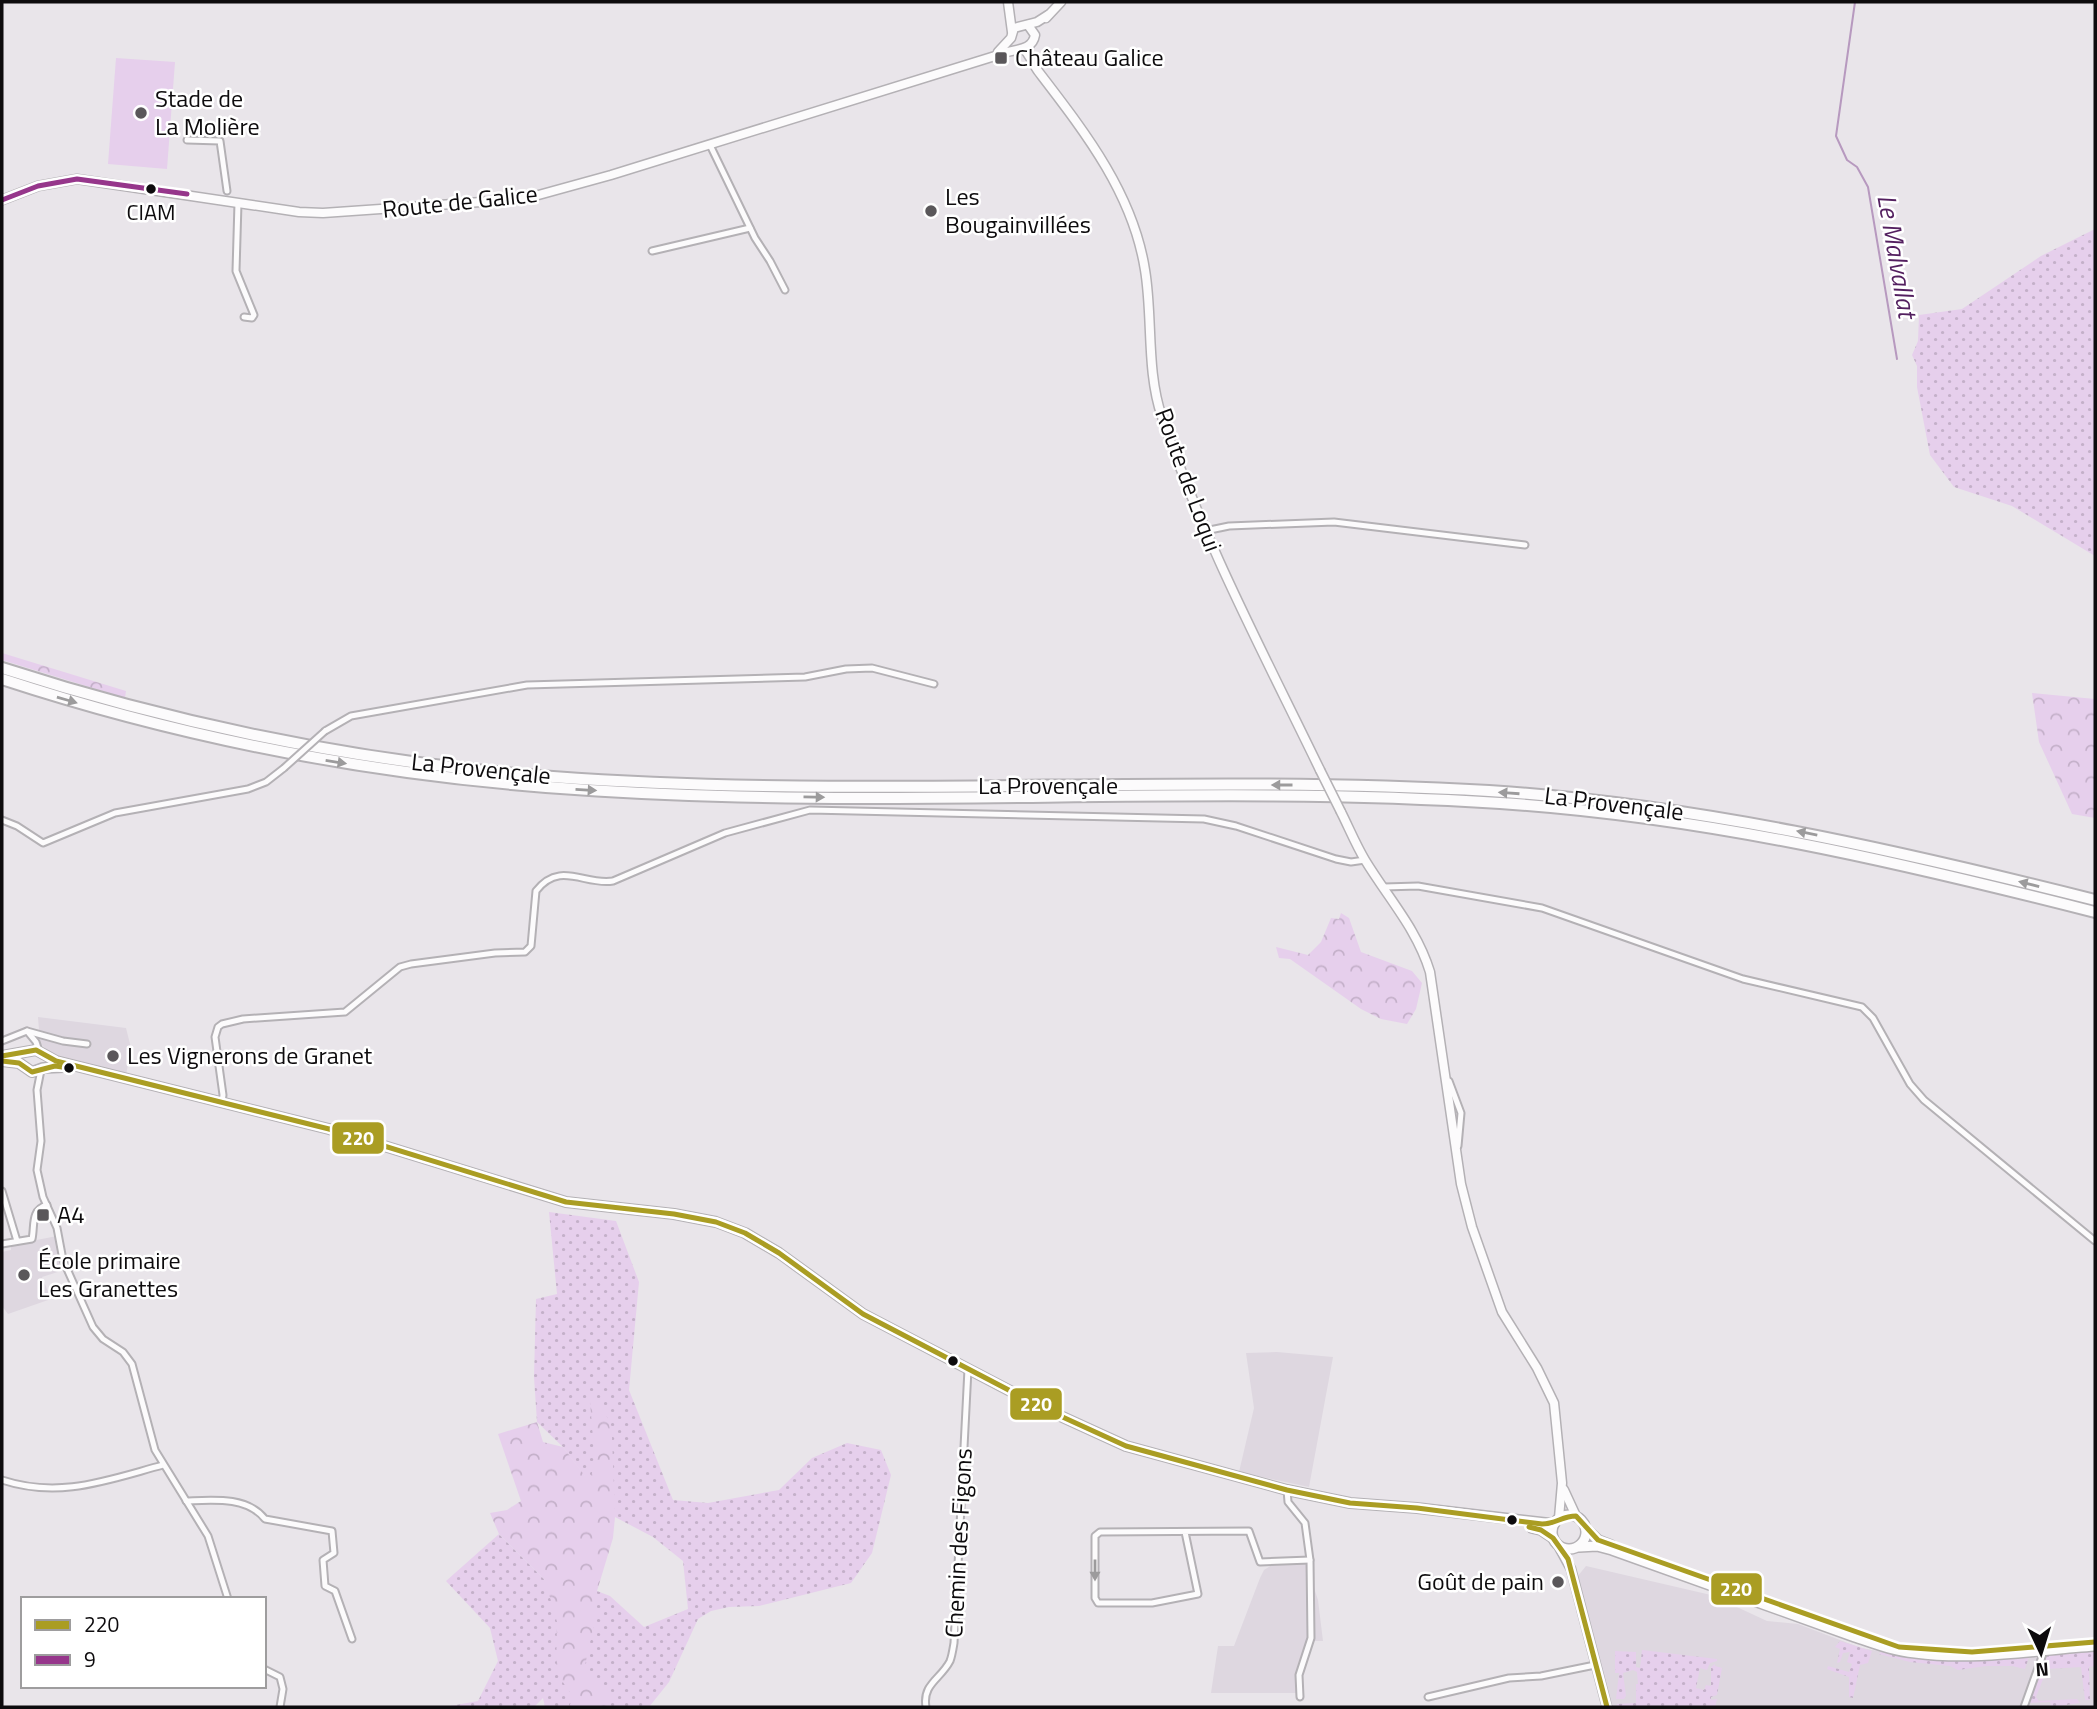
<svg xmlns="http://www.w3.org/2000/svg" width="2097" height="1709" font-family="'Titillium Web',sans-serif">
	<defs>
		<pattern id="grass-dots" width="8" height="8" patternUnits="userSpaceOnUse" patternTransform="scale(1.75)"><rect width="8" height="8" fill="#e6cfec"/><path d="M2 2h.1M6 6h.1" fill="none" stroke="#c4b0c9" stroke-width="1.8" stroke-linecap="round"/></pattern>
		<pattern id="forest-crowns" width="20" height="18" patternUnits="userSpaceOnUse" patternTransform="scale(1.75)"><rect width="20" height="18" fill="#e6cfec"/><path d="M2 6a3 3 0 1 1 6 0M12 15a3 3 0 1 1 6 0" fill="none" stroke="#c4b0c9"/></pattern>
	</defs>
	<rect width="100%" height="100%" fill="#e9e5ea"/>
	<g fill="#ded7e0">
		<path d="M38,1017L126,1028L131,1048L126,1075L52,1056L40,1043Z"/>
		<path d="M57,1236L64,1270L42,1277L51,1299L8,1314L2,1306V1252L11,1250V1245Z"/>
		<path d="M1277,1352L1333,1357L1309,1487L1239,1472L1254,1408L1246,1353Z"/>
		<path d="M1275,1563L1306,1564L1318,1600L1323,1641H1309L1302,1660L1296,1693H1211L1218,1646H1234L1260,1578L1264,1570Z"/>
		<path d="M1586,1566L1711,1595L1767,1621L1798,1624L1861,1648L1919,1658L1956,1660L2095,1649V1707H1611L1577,1577Z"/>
	</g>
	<g fill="url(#grass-dots)">
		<path d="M2095,229V556L2012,506L1954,487L1930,455L1917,387V366L1912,355L1918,341L1919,315L1962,309L2041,256Z"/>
		<path d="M549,1212L616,1221L639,1282L629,1390L673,1500L708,1503L779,1490L812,1458L847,1443L881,1450L891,1475L872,1553L851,1583L759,1606L729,1607L711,1611L698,1619L669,1682L649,1707H545L543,1698L534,1707H445L478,1701L498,1661L490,1628L446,1581L499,1534L545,1580L597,1591L610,1596L644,1627L688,1609L683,1561L653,1537L615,1517L563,1447L537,1422L534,1377L536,1299L557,1294Z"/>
		<path d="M1840,1641L1872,1651L1868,1663L1860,1665L1853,1698L1849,1697V1677L1827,1669L1828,1666L1849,1672L1852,1664L1847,1662L1850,1652L1843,1653L1840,1662L1837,1663L1840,1649L1835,1647Z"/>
		<path d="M2095,1649V1666L2089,1667L2090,1700H2085L2081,1667L2047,1669L2036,1697L2039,1701L2077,1699L2080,1703L2051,1707L2050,1702L2029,1703L2047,1653Z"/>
		<path d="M1642,1650L1717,1659V1661L1710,1663L1707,1670L1700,1668L1696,1688L1704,1690L1706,1685L1711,1686V1667L1715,1664V1666L1722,1668L1717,1695L1711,1697V1700L1717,1699L1715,1707H1616L1617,1704L1636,1703V1684H1638L1637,1672L1633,1670L1623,1673L1626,1696L1624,1699H1616L1619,1673H1615V1651L1636,1652V1667L1640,1668Z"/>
		<path d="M1881,1652L1956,1661L2029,1657L2025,1669L2012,1666H1986L1958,1670L1950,1666L1910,1662L1879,1654Z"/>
	</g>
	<g fill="url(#forest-crowns)">
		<path d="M2,653L126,691L125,698L2,660Z"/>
		<path d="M2032,693L2095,699V818L2072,814L2039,742Z"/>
		<path d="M1341,913L1349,918L1361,952L1412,971L1422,983L1416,1009L1407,1024L1381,1019L1361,1009L1290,959L1279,958L1276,947L1308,955L1321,942L1331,918L1339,919Z"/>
		<path d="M590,1402H603L612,1436L615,1517L613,1538L597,1591L595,1620L584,1670L608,1697L607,1707H569L573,1697L556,1672L557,1622L545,1580L499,1534L490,1513L507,1510L521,1501L498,1434L537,1422L543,1442L563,1447L585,1476H591L595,1462Z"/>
	</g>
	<path fill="#e6cfec" d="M116,58L175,62L167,169L108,164Z"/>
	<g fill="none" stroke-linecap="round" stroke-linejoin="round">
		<path stroke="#b799bf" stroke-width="2" d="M1855,2L1836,136L1847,160L1857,167L1868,187L1897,359"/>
		<g stroke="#b4b1b5" stroke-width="9">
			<g id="street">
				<path d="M187,140L220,141L227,191"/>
				<path d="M710,145L755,238L770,261L785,290"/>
				<path d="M238,203L236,271L254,315L252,318L244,317"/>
				<path d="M652,251L750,228"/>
				<path d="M1205,531L1229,526L1334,522L1525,545"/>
				<path d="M325,731L351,716L527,685L805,677L846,669L872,668L934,684"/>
				<path d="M2,820L17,826L43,843L115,813L248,789L266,782L284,768"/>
				<path d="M1384,887L1418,886L1542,908L1743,979L1862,1007L1873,1018L1910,1084L1924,1100L2095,1241"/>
				<path d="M27,1031L63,1041L87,1044"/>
				<path d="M2,1041L27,1031L36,1042L39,1051"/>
				<path d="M41,1070L37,1090L41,1141L37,1170L43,1197L57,1228L63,1260L93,1327L103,1339L123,1352L132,1364L155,1450L208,1536L228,1599"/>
				<path d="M1449,1081L1461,1113L1458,1146"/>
				<path d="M222,1102L223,1095L215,1037L218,1027L222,1024L243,1019L345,1012L400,967L411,964L495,953L525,952L531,946L536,891C560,860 585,886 613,881L725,833L810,810L1204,819L1236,826L1336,859L1351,862L1365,860"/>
				<path d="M2,1191L17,1241"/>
				<path d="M2,1244L32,1239C35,1226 30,1210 47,1205"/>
				<path d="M2,1480C60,1499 107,1480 163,1465"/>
				<path d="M1287,1490L1288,1502L1305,1523L1310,1560L1311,1638L1299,1675L1300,1697"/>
				<path d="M186,1501C212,1500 247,1496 265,1519L332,1531L334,1553L323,1560L325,1586L335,1591L352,1639"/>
				<path d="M1185,1532L1198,1594L1152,1603H1098L1095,1598V1536L1100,1532L1249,1531L1260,1562L1310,1560"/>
				<path d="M264,1669L280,1677L283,1689L280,1707"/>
				<path d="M1428,1697L1509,1678L1541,1676L1595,1665"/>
				<path d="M926,1707C922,1684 941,1679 950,1661C952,1656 953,1649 954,1643L968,1369"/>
				<path d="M2024,1707L2044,1651"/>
			</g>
		</g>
		<g stroke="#b4b1b5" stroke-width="11">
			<g id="secondary">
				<path d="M1008,2L1012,32"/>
				<path d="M1046,18L1061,2"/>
				<path d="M1024,49C1030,56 1033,64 1038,71C1084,131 1133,193 1145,270C1153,317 1146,371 1162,417C1203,540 1264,654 1320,770"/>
				<path d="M998,52L1011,38L1014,28L1037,22L1048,15"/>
				<path d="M2,200L38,186L77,179L299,212L323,213L524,199L611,175L995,56C1011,48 1032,53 1035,35L1028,25"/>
				<path d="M1341,812C1349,828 1356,845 1365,860C1388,898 1417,929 1430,972L1461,1184L1472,1227L1502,1312L1537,1368L1554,1403L1562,1483L1559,1518"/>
				<path d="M1564,1490L1576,1516"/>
				<path d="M1559,1547L1571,1569L1607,1707"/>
			</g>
		</g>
		<g stroke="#b4b1b5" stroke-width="12">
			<g id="primary">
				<path d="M2,1056L36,1050L56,1061L329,1129L566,1202L674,1214L716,1222L745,1233L779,1253L863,1314L1045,1409L1126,1446L1287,1490L1350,1503L1417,1508L1554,1524"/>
				<path d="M2,1061L19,1063L32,1072L43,1068L64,1067"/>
				<circle cx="1569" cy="1532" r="17"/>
				<path d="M1532,1528L1541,1530L1553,1538"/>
				<path d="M1586,1529L1598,1540L1611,1545"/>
				<path d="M1579,1547L1597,1546L1612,1550L1852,1636C1873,1643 1893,1651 1915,1653C1974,1661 2036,1650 2095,1646"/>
			</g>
		</g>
		<g stroke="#b4b1b5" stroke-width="14">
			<g id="highway">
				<path d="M2,668C181,726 365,763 553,777C865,800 1178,773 1489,791C1695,804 1896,850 2095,900"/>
				<path d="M2,679C188,740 379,776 575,789C883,811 1192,783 1500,803C1702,816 1899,862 2095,912"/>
			</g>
		</g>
		<use href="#street" stroke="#fcfbfc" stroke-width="5"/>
		<use href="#secondary" stroke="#fcfbfc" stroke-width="8"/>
		<use href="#primary" stroke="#fcfbfc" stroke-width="9"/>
		<use href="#highway" stroke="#fcfbfc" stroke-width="10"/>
		<g stroke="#b4b1b5" stroke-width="9" stroke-linecap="butt">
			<path id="street-bridge" d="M284,768L325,731"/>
		</g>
		<g stroke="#b4b1b5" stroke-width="11" stroke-linecap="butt">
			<path id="secondary-bridge" d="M1320,770L1341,812"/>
		</g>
		<use href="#street-bridge" stroke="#fcfbfc" stroke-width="5"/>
		<use href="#secondary-bridge" stroke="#fcfbfc" stroke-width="8"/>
		<g stroke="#fff" stroke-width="10">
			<g id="bus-1">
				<path d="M2,1056L36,1050L56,1061L329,1129L566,1202L674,1214L716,1222L745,1233L779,1253L863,1314L1045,1409L1126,1446L1287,1490L1350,1503L1417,1508L1542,1524C1556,1524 1562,1516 1576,1516L1598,1540L1899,1647L1972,1652L2095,1642"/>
				<path d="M2,1061L19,1063L32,1072L55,1066L69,1068"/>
				<path d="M1529,1527L1541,1530L1553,1538L1568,1559L1607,1707"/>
			</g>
		</g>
		<g stroke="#fff" stroke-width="10">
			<path id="bus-2" d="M2,200L38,186L77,179L187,194"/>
		</g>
		<use href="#bus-1" stroke="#aa9d23" stroke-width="5"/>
		<use href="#bus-2" stroke="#96368b" stroke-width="5"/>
	</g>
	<defs><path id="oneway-solid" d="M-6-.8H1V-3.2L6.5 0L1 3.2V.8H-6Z" transform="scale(1.75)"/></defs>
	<g fill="#9c9b9c">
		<use href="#oneway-solid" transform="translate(67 700) rotate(16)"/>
		<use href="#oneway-solid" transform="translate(336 762) rotate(9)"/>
		<use href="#oneway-solid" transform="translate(1282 785) rotate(-180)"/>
		<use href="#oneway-solid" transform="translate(586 790) rotate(3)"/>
		<use href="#oneway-solid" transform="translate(1509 793) rotate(-176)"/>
		<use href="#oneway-solid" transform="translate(814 797) rotate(1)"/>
		<use href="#oneway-solid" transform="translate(1807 833) rotate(-169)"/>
		<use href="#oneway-solid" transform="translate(2029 884) rotate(-166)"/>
		<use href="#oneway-solid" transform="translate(1095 1570) rotate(90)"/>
	</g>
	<g fill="#5a575a" stroke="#fff" stroke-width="2.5">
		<rect x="994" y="51" width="14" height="14" rx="3.5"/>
		<circle cx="141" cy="113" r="7"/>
		<circle cx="931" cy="211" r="7"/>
		<circle cx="113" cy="1056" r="7"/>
		<rect x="36" y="1208" width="14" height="14" rx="3.5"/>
		<circle cx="24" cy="1275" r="7"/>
		<circle cx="1558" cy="1582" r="7"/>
	</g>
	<g fill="#0d0b0d" stroke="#fff" stroke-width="2.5">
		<circle cx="151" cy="189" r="6"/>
		<circle cx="69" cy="1068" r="6"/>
		<circle cx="953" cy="1361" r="6"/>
		<circle cx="1512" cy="1520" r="6"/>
	</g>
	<g text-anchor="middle" stroke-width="5" stroke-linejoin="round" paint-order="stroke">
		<g font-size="22" fill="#0d0b0d" stroke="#fff">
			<text x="151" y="220">CIAM</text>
		</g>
		<g font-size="24" fill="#0d0b0d" stroke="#fff" text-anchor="start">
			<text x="1015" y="66">Château Galice</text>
			<text x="155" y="107">Stade de<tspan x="155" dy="28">La Molière</tspan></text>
			<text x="945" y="205">Les<tspan x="945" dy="28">Bougainvillées</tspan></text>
			<text x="127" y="1064">Les Vignerons de Granet</text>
			<text x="57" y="1223">A4</text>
			<text x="38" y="1269">École primaire<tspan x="38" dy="28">Les Granettes</tspan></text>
			<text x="1544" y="1590" text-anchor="end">Goût de pain</text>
		</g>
		<g font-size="24" fill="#0d0b0d" stroke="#fff">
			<text transform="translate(460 202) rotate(-6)" y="8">Route de Galice</text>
			<text transform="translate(1188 480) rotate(70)" y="8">Route de Loqui</text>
			<text transform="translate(481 769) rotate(6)" y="8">La Provençale</text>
			<text x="1048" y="794">La Provençale</text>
			<text transform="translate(1614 804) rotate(7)" y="8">La Provençale</text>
			<text transform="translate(959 1543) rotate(-87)" y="8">Chemin des Figons</text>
		</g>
		<g font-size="26" font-style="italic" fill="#531f5f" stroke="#fff">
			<text transform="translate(1897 256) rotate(80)" y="9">Le Malvallat</text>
		</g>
	</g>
	<g stroke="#fff" stroke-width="2.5">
		<rect x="331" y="1121" width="54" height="34" rx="7" fill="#aa9d23"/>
		<rect x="1009" y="1387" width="54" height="34" rx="7" fill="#aa9d23"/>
		<rect x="1710" y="1572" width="53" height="34" rx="7" fill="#aa9d23"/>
	</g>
	<g font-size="19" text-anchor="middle" font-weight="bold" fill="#fff">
		<text x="358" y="1145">220</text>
		<text x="1036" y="1411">220</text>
		<text x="1736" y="1596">220</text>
	</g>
	<rect width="2097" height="1709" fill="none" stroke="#0d0b0d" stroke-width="7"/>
	<rect x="21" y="1597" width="245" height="91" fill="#ffffff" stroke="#9e9d9e" stroke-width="2"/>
	<rect x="35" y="1620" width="35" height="10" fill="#aa9d23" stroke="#9e9d9e" stroke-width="2"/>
	<text x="84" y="1632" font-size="21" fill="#0d0b0d">220</text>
	<rect x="35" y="1655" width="35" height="10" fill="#96368b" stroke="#9e9d9e" stroke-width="2"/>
	<text x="84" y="1667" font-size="21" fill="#0d0b0d">9</text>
	<g transform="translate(2041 1653) rotate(176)" stroke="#ffffff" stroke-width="5" paint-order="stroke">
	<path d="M0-5L12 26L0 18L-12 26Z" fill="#0d0b0d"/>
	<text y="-10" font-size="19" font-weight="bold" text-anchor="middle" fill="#0d0b0d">N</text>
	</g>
</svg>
